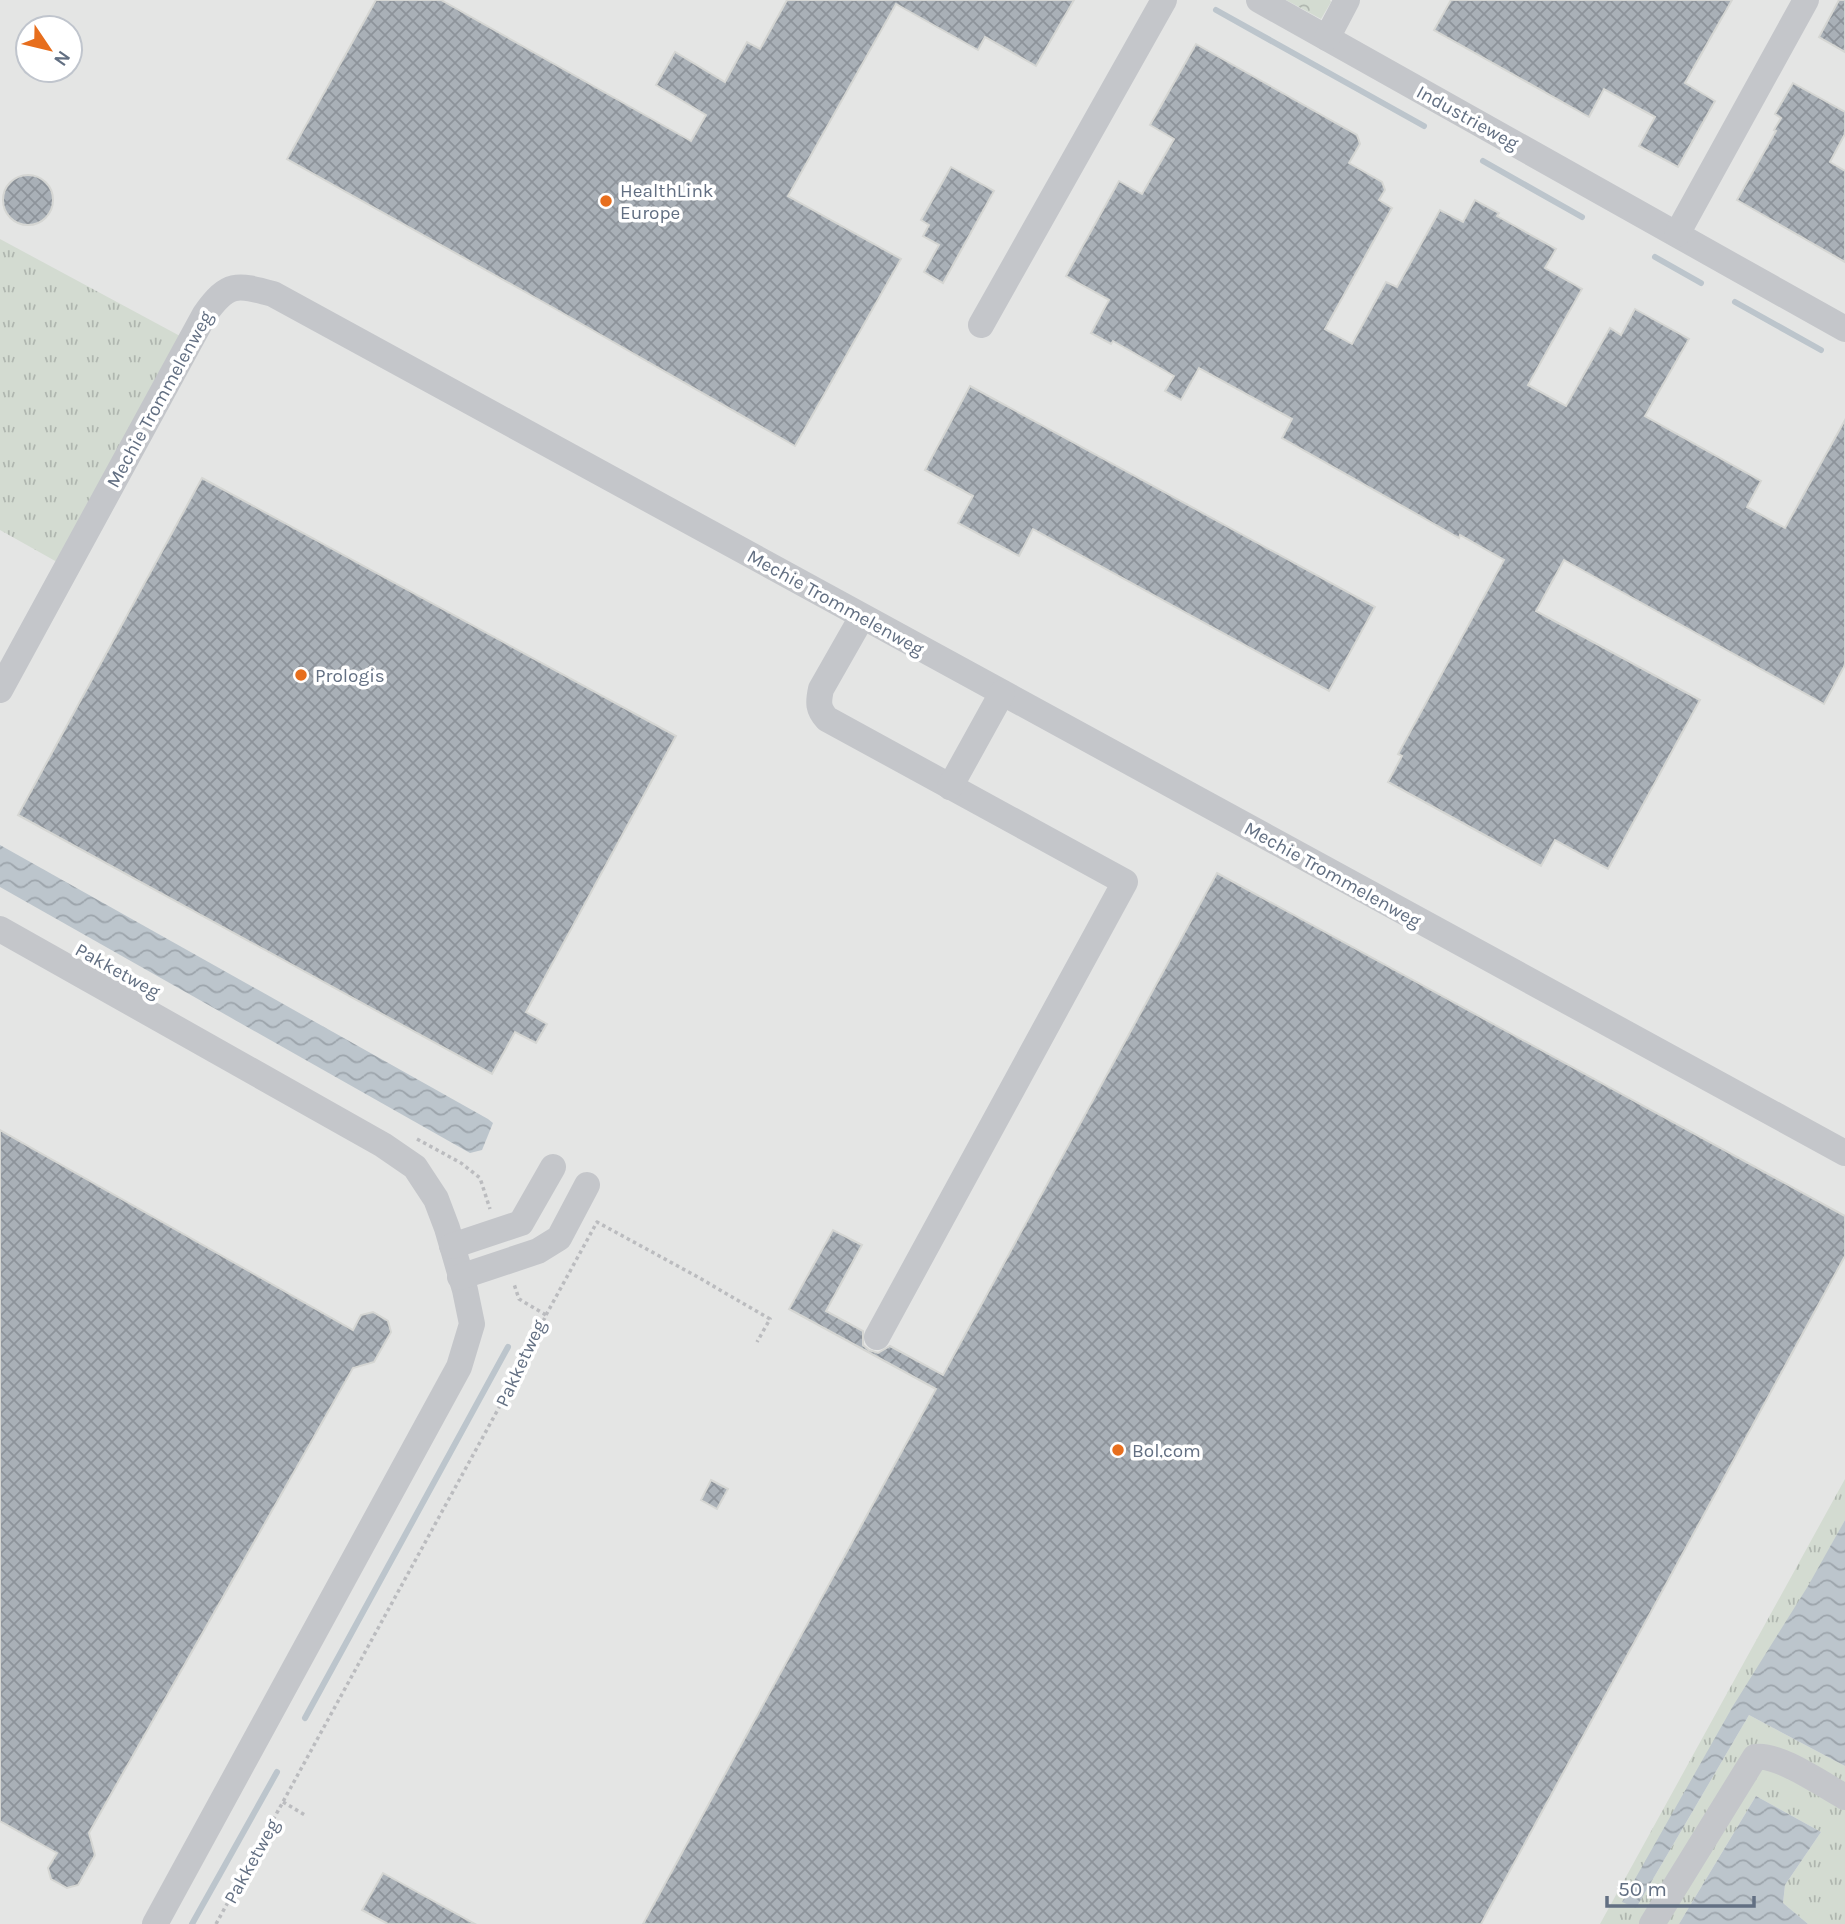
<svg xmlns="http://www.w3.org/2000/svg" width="1845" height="1924" font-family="Karla,sans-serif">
	<defs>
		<pattern id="grass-tufts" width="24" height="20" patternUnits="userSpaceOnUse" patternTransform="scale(1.75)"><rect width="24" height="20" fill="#d3dbd1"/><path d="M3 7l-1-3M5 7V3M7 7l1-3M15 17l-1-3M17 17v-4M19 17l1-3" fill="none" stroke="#afb6af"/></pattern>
		<pattern id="forest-crowns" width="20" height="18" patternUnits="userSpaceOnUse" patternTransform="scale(1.75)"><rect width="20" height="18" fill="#d3dbd1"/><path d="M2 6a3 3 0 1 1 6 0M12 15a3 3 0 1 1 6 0" fill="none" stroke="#afb6af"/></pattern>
		<pattern id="water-waves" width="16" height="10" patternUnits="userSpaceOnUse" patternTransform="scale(1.75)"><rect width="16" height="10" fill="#bcc5cc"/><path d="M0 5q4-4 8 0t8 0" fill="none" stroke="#9ca4ab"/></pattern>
		<pattern id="building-cross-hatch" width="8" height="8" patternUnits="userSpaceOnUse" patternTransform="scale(1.75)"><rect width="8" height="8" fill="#a9b0b7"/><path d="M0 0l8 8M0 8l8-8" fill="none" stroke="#8d939a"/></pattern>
	</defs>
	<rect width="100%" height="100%" fill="#f4f5f0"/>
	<path fill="#e4e5e4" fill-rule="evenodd" d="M0,0H1845V1924H0ZM28,28H70V70H28Z"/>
	<g fill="url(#grass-tufts)">
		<path d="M0,239L180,336L57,562L0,530Z"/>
		<path d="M1845,1479V1520L1636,1908L1749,1715L1845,1766V1789L1773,1749L1643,1924H1600Z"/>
		<path d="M1769,1768L1845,1810V1924H1808L1783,1903L1785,1885L1821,1832L1756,1796L1679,1924H1660L1755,1769Z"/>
	</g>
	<path fill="url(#forest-crowns)" d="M1286,0H1330L1331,2L1321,19Z"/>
	<g fill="url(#water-waves)">
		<path d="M0,845L488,1119L493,1123L482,1150L470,1153L0,887Z"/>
		<path d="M1845,1520V1766L1749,1715L1636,1908L1622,1902L1733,1706L1808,1586Z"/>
		<path d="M1756,1796L1821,1832L1785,1885L1783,1903L1808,1924H1679Z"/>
	</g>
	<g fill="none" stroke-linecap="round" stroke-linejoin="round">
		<g stroke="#bcc5cc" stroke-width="6">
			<path d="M1216,10L1424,126"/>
			<path d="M1483,161L1582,217"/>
			<path d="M1655,257L1701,283"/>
			<path d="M1735,302L1821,350"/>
			<path d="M305,1718L508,1347"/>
			<path d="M192,1924L277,1772"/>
		</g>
	</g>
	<g fill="url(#building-cross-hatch)" stroke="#d5d6d3" stroke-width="2">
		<path d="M376,0H441L691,141L706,115L656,85L675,52L725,82L747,42L760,49L787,0H1074L1036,66L985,37L978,50L896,4L788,196L901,259L795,446L552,307L287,159Z"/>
		<path d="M1451,0H1732L1685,83L1715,101L1678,167L1639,146L1655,117L1604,89L1589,117L1434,30Z"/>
		<path d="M1839,0H1845V52L1819,37Z"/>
		<path d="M1196,44L1357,135L1360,144L1349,163L1382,182L1385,190L1379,200L1392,208L1325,329L1352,344L1386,282L1397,287L1440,210L1463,222L1475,200L1499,213L1497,216L1556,249L1545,268L1582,289L1528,385L1566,406L1610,328L1621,335L1635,309L1689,339L1645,416L1761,481L1747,507L1785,528L1845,420V665L1824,704L1564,560L1536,611L1700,700L1608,869L1555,840L1541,866L1388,782L1402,756L1398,754L1504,560L1460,535L1459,538L1282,438L1292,419L1199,368L1181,400L1165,391L1174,376L1113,341L1111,344L1091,333L1109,300L1066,276L1119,181L1142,194L1174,139L1150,125Z"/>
		<path d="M1793,83L1845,112V134L1830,162L1845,171V262L1737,200L1776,131L1774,130L1781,118L1775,114Z"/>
		<path d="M951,167L994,191L943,283L924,272L939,245L923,236L929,225L921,220Z"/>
		<circle cx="28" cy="200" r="25"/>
		<path d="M970,386L1375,607L1329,691L1033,529L1019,556L958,523L973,496L925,470Z"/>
		<path d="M202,478L676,736L526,1012L547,1024L536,1043L515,1032L492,1074L18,815Z"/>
		<path d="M1217,873L1845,1216V1256L1574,1753L1481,1924H643L936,1389L789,1309L833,1230L862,1245L826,1311L863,1331V1345L869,1350L878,1353L890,1346L943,1375Z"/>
		<path d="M0,1130L353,1330L361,1315L373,1312L388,1321L391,1332L374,1362L353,1368L89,1833L95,1855L78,1885L67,1888L51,1879L48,1868L57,1853L0,1821Z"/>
		<path d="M711,1480L728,1489L717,1509L701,1500Z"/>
		<path d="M383,1873L475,1924H388L362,1910Z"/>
	</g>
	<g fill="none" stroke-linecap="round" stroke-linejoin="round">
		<g stroke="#bbbcbf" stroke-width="3.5" stroke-dasharray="3.5 3.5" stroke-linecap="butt">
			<path d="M417,1139L461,1163L480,1178L490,1209"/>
			<path d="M546,1315L597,1222L696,1276L770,1319L757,1342"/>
			<path d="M283,1802L305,1815"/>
			<path d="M216,1924L530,1351L546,1315L519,1299L514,1284"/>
		</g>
		<g stroke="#c4c6ca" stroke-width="26">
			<path d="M1259,0L1845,329"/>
			<path d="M1327,38L1347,0"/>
			<path d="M1677,234L1806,0"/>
			<path d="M981,325L1164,0"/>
			<path d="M862,617L821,689C818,703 818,709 827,719L1125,882L877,1337"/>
			<path d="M0,690L205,314C228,282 236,284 273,294L1845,1153"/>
			<path d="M950,787L1002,693"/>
			<path d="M0,929L383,1145L415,1167L436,1199L447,1228L465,1290L472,1324L459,1367L155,1924"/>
			<path d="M452,1246L521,1223L553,1167"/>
			<path d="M460,1277L538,1251L559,1238L587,1185"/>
			<path d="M1652,1924L1755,1757C1778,1753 1823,1785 1845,1797"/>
		</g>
	</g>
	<g fill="#e76e1d" stroke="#fff" stroke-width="2.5">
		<circle cx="606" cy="201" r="7"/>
		<circle cx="301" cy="675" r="7"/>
		<circle cx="1118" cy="1450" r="7"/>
	</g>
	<g text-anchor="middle" stroke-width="7" stroke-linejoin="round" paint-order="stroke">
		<g font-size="19" fill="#626f82" stroke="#fff">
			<text transform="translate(1468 117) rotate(29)" y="7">Industrieweg</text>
			<text transform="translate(159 399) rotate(-61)" y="7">Mechie Trommelenweg</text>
			<text transform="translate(836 602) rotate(29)" y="7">Mechie Trommelenweg</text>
			<text transform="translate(1333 874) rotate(29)" y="7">Mechie Trommelenweg</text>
			<text transform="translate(118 970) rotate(29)" y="7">Pakketweg</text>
			<text transform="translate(520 1363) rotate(-65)" y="7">Pakketweg</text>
			<text transform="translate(251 1861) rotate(-61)" y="7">Pakketweg</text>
		</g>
		<g font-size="19" fill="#626f82" stroke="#fff" text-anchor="start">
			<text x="620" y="197">HealthLink<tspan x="620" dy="22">Europe</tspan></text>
			<text x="315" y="682">Prologis</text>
			<text x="1132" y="1457">Bol.com</text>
		</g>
	</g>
	<g transform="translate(49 49) rotate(125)"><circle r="33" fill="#ffffff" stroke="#c0c5cd" stroke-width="2"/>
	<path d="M0-5L12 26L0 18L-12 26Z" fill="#e76e1d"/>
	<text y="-10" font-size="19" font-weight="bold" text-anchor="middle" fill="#626f82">N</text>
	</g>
	<path d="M1607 1896v10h147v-10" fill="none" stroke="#626f82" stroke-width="3.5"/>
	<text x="1618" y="1896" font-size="21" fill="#626f82" stroke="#ffffff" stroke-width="5" paint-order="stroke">50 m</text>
</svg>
